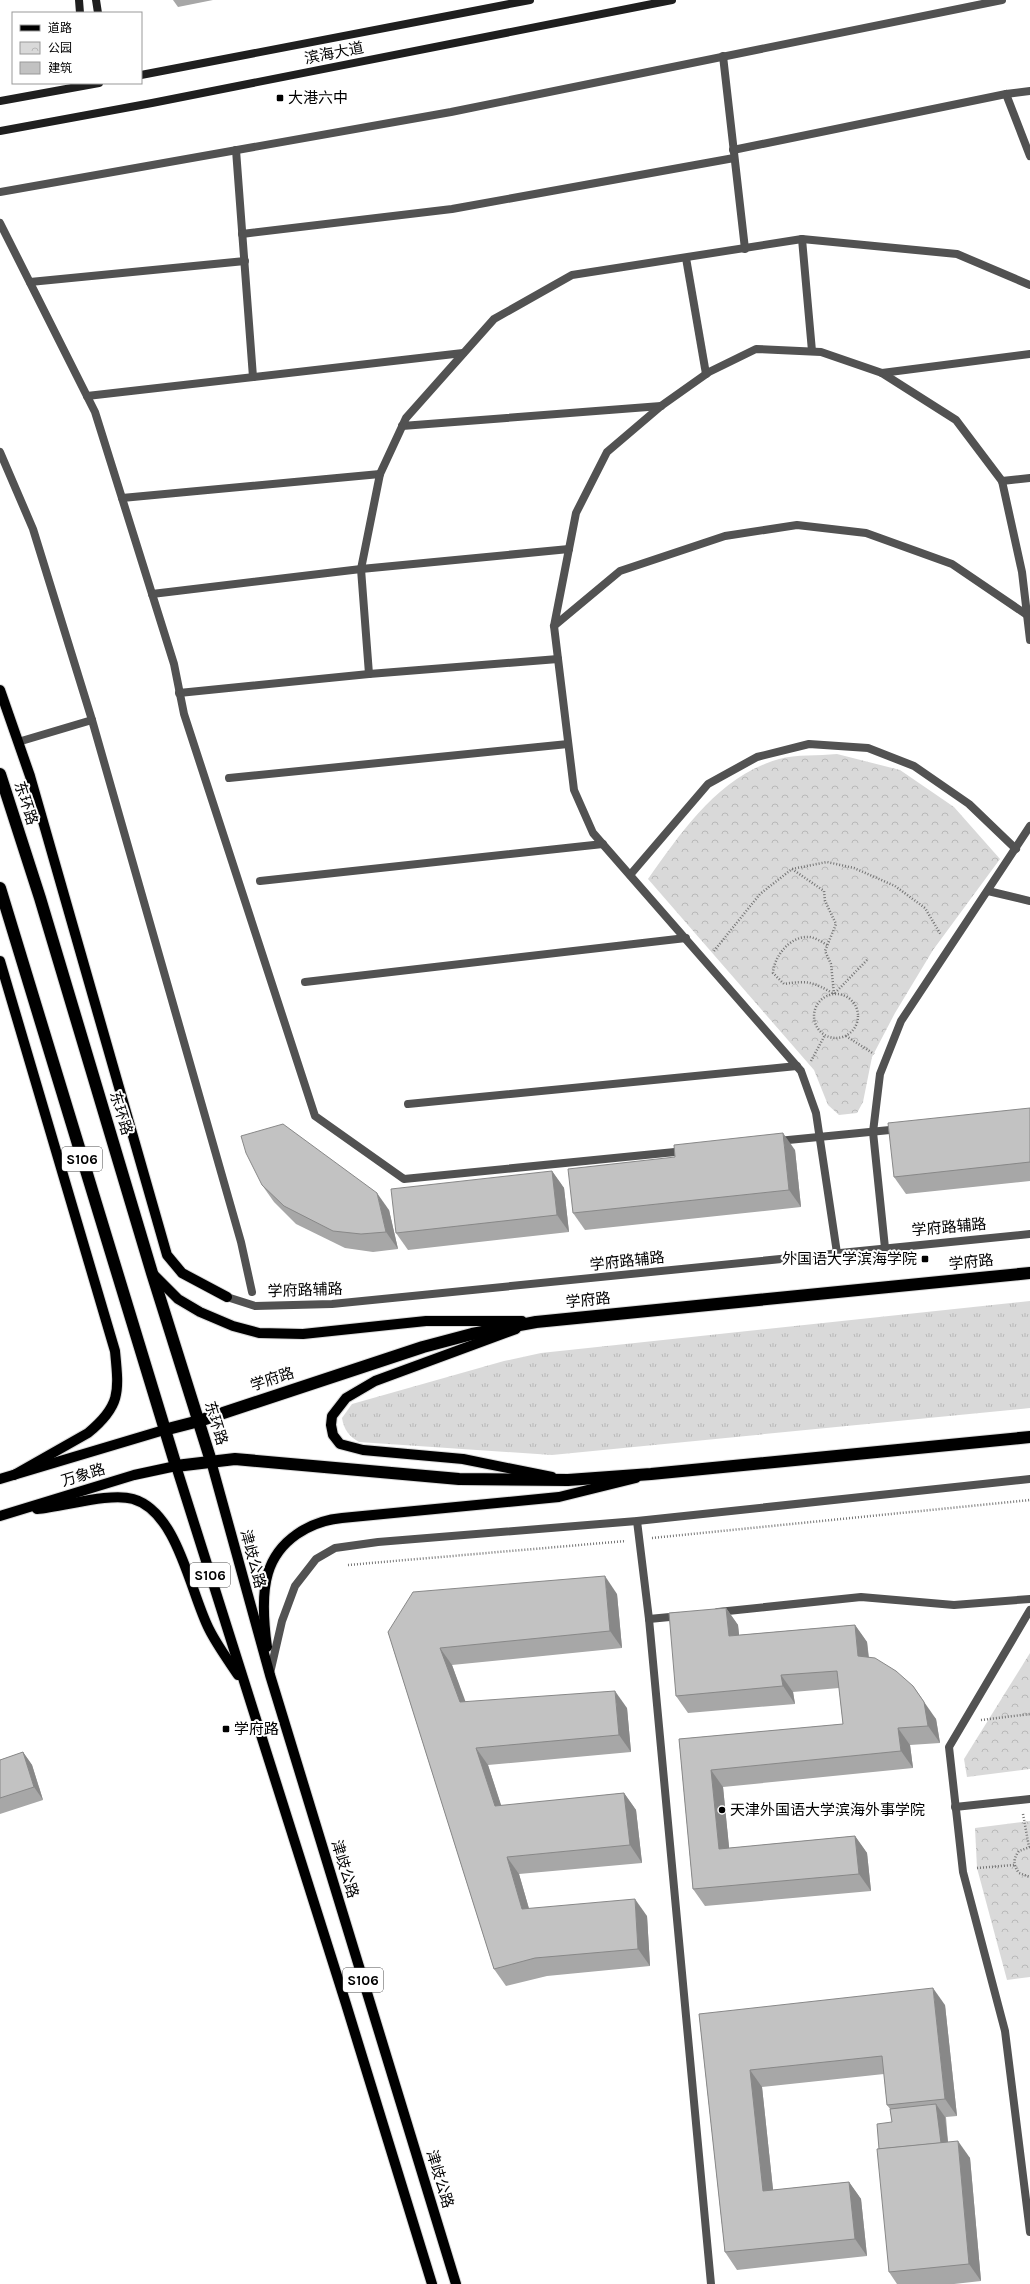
<svg xmlns="http://www.w3.org/2000/svg" width="1030" height="2284" font-family="Karla,'Noto Sans SC',sans-serif">
	<defs>
		<pattern id="grass-tufts" width="24" height="20" patternUnits="userSpaceOnUse"><rect width="24" height="20" fill="#d9d9d9"/><path d="M3 7l-1-3M5 7V3M7 7l1-3M15 17l-1-3M17 17v-4M19 17l1-3" fill="none" stroke="#b8b8b8"/></pattern>
		<pattern id="park-crowns" width="20" height="18" patternUnits="userSpaceOnUse"><rect width="20" height="18" fill="#d9d9d9"/><path d="M2 6a3 3 0 1 1 6 0M12 15a3 3 0 1 1 6 0" fill="none" stroke="#b8b8b8"/></pattern>
	</defs>
	<rect width="100%" height="100%" fill="#fff"/>
	<path fill="url(#grass-tufts)" d="M1030,1301V1408L552,1455L359,1442C349,1436 344,1430 342,1418L352,1404L504,1361L541,1353Z"/>
	<g fill="url(#park-crowns)">
		<path d="M837,754L900,770L954,807L1000,859L933,950L895,1013L872,1057L863,1102L857,1113L839,1115L828,1105L814,1070L648,879C683,830 718,777 779,759C796,754 819,756 837,754Z"/>
		<path d="M1030,1653V1769L967,1777L964,1759Z"/>
		<path d="M1030,1821V1977L1007,1980L977,1868L975,1828Z"/>
	</g>
	<g fill="none" stroke-linecap="round" stroke-linejoin="round">
		<g stroke="#dbdbdb" stroke-width="12">
			<g id="primary">
				<path d="M0,690L30,776L167,1255L182,1273L227,1297"/>
				<path d="M0,961L115,1351C119,1392 121,1406 88,1433L14,1475"/>
				<path d="M153,1274L178,1299L200,1312L233,1326L259,1333L303,1334L426,1321H522"/>
				<path d="M516,1329L375,1381L346,1398L332,1416L331,1425L333,1435L340,1444L363,1450L463,1459L552,1477"/>
				<path d="M211,1461L270,1675L456,2284"/>
				<path d="M0,1479L164,1430"/>
				<path d="M37,1509C63,1507 110,1492 133,1499C178,1512 190,1592 209,1629C217,1645 228,1660 238,1675"/>
				<path d="M0,1516L134,1475L176,1466L346,2004L432,2284"/>
				<path d="M267,1647C264,1625 261,1596 268,1573C278,1540 310,1521 342,1518L559,1497L636,1478"/>
			</g>
		</g>
		<g stroke="#dbdbdb" stroke-width="14">
			<g id="highway">
				<path d="M0,774L40,898L152,1273L211,1461"/>
				<path d="M0,888L176,1466L235,1459L459,1479L568,1480L651,1474L1030,1437"/>
				<path d="M164,1430L199,1421L423,1347L472,1334L536,1322L1030,1273"/>
			</g>
		</g>
		<g stroke="#747474" stroke-width="2.5" stroke-dasharray="1 2" stroke-linecap="butt">
			<path d="M792,869L824,891L825,901L836,924L825,951L831,964L834,994"/>
			<path d="M827,945C822,942 813,936 807,937C789,937 774,957 773,973L784,984C807,980 814,982 834,994"/>
			<path d="M714,951L760,894L792,869L827,862L854,868L895,886L925,908L941,935"/>
			<path d="M835,993L868,959"/>
			<circle cx="836" cy="1016" r="22"/>
			<path d="M846,1036L874,1054"/>
			<path d="M811,1061L825,1035"/>
			<path d="M652,1538L1030,1500"/>
			<path d="M348,1565L626,1541"/>
			<path d="M981,1720L1030,1714"/>
			<path d="M1023,1814L1029,1847"/>
			<path d="M1030,1847L1019,1851C1013,1859 1013,1865 1019,1873L1030,1877"/>
			<path d="M977,1868L1014,1865"/>
		</g>
		<g stroke="#525252" stroke-width="8">
			<path d="M723,56L745,249"/>
			<path d="M1006,94L1030,156"/>
			<path d="M236,150L253,377"/>
			<path d="M733,150L1006,94L1030,91"/>
			<path d="M0,192L451,112L1002,0"/>
			<path d="M0,223L95,412L174,664L184,714L315,1116L404,1179L685,1151"/>
			<path d="M242,234L452,209L734,158"/>
			<path d="M802,239L812,351"/>
			<path d="M686,258L706,374"/>
			<path d="M30,282L245,261"/>
			<path d="M882,373L1030,354"/>
			<path d="M87,396L463,353"/>
			<path d="M402,426L661,406"/>
			<path d="M0,452L33,529L92,720L241,1242L252,1292"/>
			<path d="M1002,481L1030,478"/>
			<path d="M122,498L380,474"/>
			<path d="M152,594L361,569L569,549"/>
			<path d="M554,626L620,571L725,536L797,525L866,533L952,564L1027,615"/>
			<path d="M369,674L361,569L380,474L406,418L494,319L572,275L802,239L957,254L1030,285"/>
			<path d="M179,693L369,674L558,659"/>
			<path d="M18,742L92,720"/>
			<path d="M229,778L568,744"/>
			<path d="M630,875L708,784L757,757L809,744L868,748L914,766L969,804L1016,849"/>
			<path d="M260,881L603,844"/>
			<path d="M988,891L1030,901"/>
			<path d="M305,982L686,938"/>
			<path d="M408,1104L797,1066"/>
			<path d="M778,1141L900,1129"/>
			<path d="M637,1521L649,1619L711,2284"/>
			<path d="M1030,1610L949,1747L963,1872L1005,2031L1030,2232"/>
			<path d="M718,1612L861,1597L954,1605L1030,1599"/>
			<path d="M649,1619L680,1616"/>
			<path d="M955,1807L1030,1799"/>
		</g>
		<g stroke="#525252" stroke-width="8">
			<path d="M885,1248L873,1132L880,1074L901,1021L1030,826"/>
			<path d="M837,1253L816,1113L801,1071L593,833L574,790L554,626L576,513L607,452L661,406L709,372L756,349L821,352L882,373L956,420L1002,481L1022,572L1030,640"/>
			<path d="M227,1297L255,1306L332,1304L1030,1234"/>
			<path d="M270,1673L282,1621L295,1586L316,1559L335,1548L378,1542L637,1521L1030,1479"/>
		</g>
		<g stroke="#1f1f1f" stroke-width="8">
			<path d="M79,0L80,13"/>
			<path d="M96,0L98,13"/>
			<path d="M141,75L530,0"/>
			<path d="M0,101L99,83"/>
			<path d="M0,131L152,103L672,0"/>
		</g>
		<use href="#primary" stroke="#000" stroke-width="10"/>
		<use href="#highway" stroke="#000" stroke-width="12"/>
	</g>
	<g fill="#a7a7a7">
		<path d="M173,0H213L178,7Z"/>
		<path d="M1030,1108V1181L906,1194L894,1177Z"/>
		<path d="M795,1150L801,1207L585,1230L573,1213Z"/>
		<path d="M552,1171L564,1188L569,1232L408,1250L396,1233Z"/>
		<path d="M262,1185L389,1210L398,1249L373,1252L345,1248L296,1224L274,1202Z"/>
		<path d="M617,1594L622,1648L452,1665L465,1702L627,1708L631,1752L488,1765L501,1806L624,1793L636,1810L642,1863L519,1874L529,1909L647,1916L650,1966L547,1976L506,1986L494,1969L388,1632Z"/>
		<path d="M726,1608L738,1625L739,1635L855,1625L867,1642L869,1657L936,1719L940,1743L910,1745L913,1768L723,1787L729,1848L855,1836L867,1853L871,1891L705,1906L693,1889L679,1739L843,1724L839,1688L793,1692L795,1704L688,1713L676,1696Z"/>
		<path d="M23,1752L32,1765L43,1800L0,1814V1760Z"/>
		<path d="M945,2005L957,2116L946,2117L948,2142L970,2158L981,2281L954,2284H897L889,2272L879,2149L892,2122L890,2109L887,2105L884,2074L762,2087L773,2190L849,2182L861,2199L867,2256L737,2270L725,2252L699,2014Z"/>
	</g>
	<g fill="#888">
		<path d="M783,1133L795,1150L801,1207L789,1190Z"/>
		<path d="M552,1171L564,1188L569,1232L557,1215Z"/>
		<path d="M377,1193L389,1210L398,1249L386,1232Z"/>
		<path d="M605,1576L617,1594L622,1648L610,1631Z"/>
		<path d="M726,1608L738,1625L741,1653L729,1636Z"/>
		<path d="M855,1625L867,1642L870,1673L858,1656Z"/>
		<path d="M440,1648L452,1665L472,1719L460,1702Z"/>
		<path d="M781,1675L793,1692L795,1704L783,1686Z"/>
		<path d="M913,1686L936,1719L940,1743L928,1726Z"/>
		<path d="M615,1691L627,1708L631,1752L619,1735Z"/>
		<path d="M898,1728L910,1745L913,1768L901,1751Z"/>
		<path d="M476,1748L488,1765L507,1823L495,1806Z"/>
		<path d="M23,1752L32,1765L43,1800L34,1787Z"/>
		<path d="M711,1770L723,1787L731,1866L719,1849Z"/>
		<path d="M624,1793L636,1810L642,1863L630,1845Z"/>
		<path d="M855,1836L867,1853L871,1891L859,1874Z"/>
		<path d="M507,1857L519,1874L534,1926L522,1909Z"/>
		<path d="M635,1899L647,1916L650,1966L638,1949Z"/>
		<path d="M933,1988L945,2005L957,2116L945,2099Z"/>
		<path d="M750,2070L762,2087L775,2208L763,2191Z"/>
		<path d="M936,2104L945,2117L950,2160L941,2147Z"/>
		<path d="M958,2141L970,2158L981,2281L969,2264Z"/>
		<path d="M849,2182L861,2199L867,2256L855,2239Z"/>
	</g>
	<g fill="#c2c2c2" stroke="#888">
		<path d="M1030,1108V1162L894,1177L888,1123Z"/>
		<path d="M283,1124L377,1193L386,1232L361,1234L333,1231L284,1206L262,1185L246,1153L241,1136Z"/>
		<path d="M783,1133L789,1190L573,1213L568,1169L675,1157L674,1145Z"/>
		<path d="M552,1171L557,1215L396,1233L391,1189Z"/>
		<path d="M605,1576L610,1631L440,1648L460,1702L615,1691L619,1735L476,1748L495,1806L624,1793L630,1845L507,1857L522,1909L635,1899L638,1949L535,1958L494,1969L388,1632L413,1592Z"/>
		<path d="M726,1608L729,1636L855,1625L858,1656L875,1658L896,1671L913,1686L924,1702L928,1726L898,1728L901,1751L711,1770L719,1849L855,1836L859,1874L693,1889L679,1739L843,1724L837,1671L781,1675L783,1686L676,1696L669,1613Z"/>
		<path d="M23,1752L34,1787L0,1798V1760Z"/>
		<path d="M933,1988L945,2099L887,2105L882,2056L750,2070L763,2191L849,2182L855,2239L725,2252L699,2014Z"/>
		<path d="M936,2104L941,2143L879,2149L877,2124L892,2122L890,2109Z"/>
		<path d="M958,2141L969,2264L889,2272L877,2149Z"/>
	</g>
	<g fill="#000" stroke="#fff" stroke-width="1.5">
		<rect x="276" y="94" width="8" height="8" rx="2"/>
		<rect x="921" y="1255" width="8" height="8" rx="2"/>
		<rect x="222" y="1725" width="8" height="8" rx="2"/>
		<circle cx="722" cy="1810" r="4"/>
	</g>
	<g text-anchor="middle" stroke-width="4" stroke-linejoin="round" paint-order="stroke">
		<g fill="#fff" stroke="#4c4c4c" stroke-width="1">
			<rect x="62" y="1147" width="40" height="24" rx="3"/>
			<rect x="190" y="1563" width="40" height="24" rx="3"/>
			<rect x="343" y="1968" width="40" height="24" rx="3"/>
		</g>
		<g font-size="14" font-weight="bold" fill="#000">
			<text x="82" y="1164">S106</text>
			<text x="210" y="1580">S106</text>
			<text x="363" y="1985">S106</text>
		</g>
		<g font-size="15" fill="#000" stroke="#fff">
			<text transform="translate(334 53) rotate(-11)" y="5">滨海大道</text>
			<text transform="translate(26 803) rotate(72)" y="5">东环路</text>
			<text transform="translate(121 1113) rotate(73)" y="5">东环路</text>
			<text transform="translate(949 1227) rotate(-5)" y="5">学府路辅路</text>
			<text transform="translate(627 1261) rotate(-6)" y="5">学府路辅路</text>
			<text transform="translate(971 1262) rotate(-6)" y="5">学府路</text>
			<text transform="translate(305 1290) rotate(-2)" y="5">学府路辅路</text>
			<text transform="translate(588 1300) rotate(-6)" y="5">学府路</text>
			<text transform="translate(272 1379) rotate(-18)" y="5">学府路</text>
			<text transform="translate(216 1423) rotate(73)" y="5">东环路</text>
			<text transform="translate(83 1475) rotate(-17)" y="5">万象路</text>
			<text transform="translate(253 1559) rotate(75)" y="5">津歧公路</text>
			<text transform="translate(345 1869) rotate(73)" y="5">津歧公路</text>
			<text transform="translate(440 2179) rotate(73)" y="5">津歧公路</text>
		</g>
		<g font-size="15" fill="#000" stroke="#fff" text-anchor="start">
			<text x="288" y="103">大港六中</text>
			<text x="917" y="1264" text-anchor="end">外国语大学滨海学院</text>
			<text x="234" y="1734">学府路</text>
			<text x="730" y="1815">天津外国语大学滨海外事学院</text>
		</g>
	</g>
	<rect x="12" y="12" width="130" height="72" fill="#ffffff" stroke="#999999"/>
	<rect x="20" y="25" width="20" height="6" fill="#000000" stroke="#999999"/>
	<text x="48" y="32" font-size="12" fill="#000000">道路</text>
	<rect x="20" y="42" width="20" height="12" fill="url(#park-crowns)" stroke="#999999"/>
	<text x="48" y="52" font-size="12" fill="#000000">公园</text>
	<rect x="20" y="62" width="20" height="12" fill="#c2c2c2" stroke="#999999"/>
	<text x="48" y="72" font-size="12" fill="#000000">建筑</text>
</svg>
